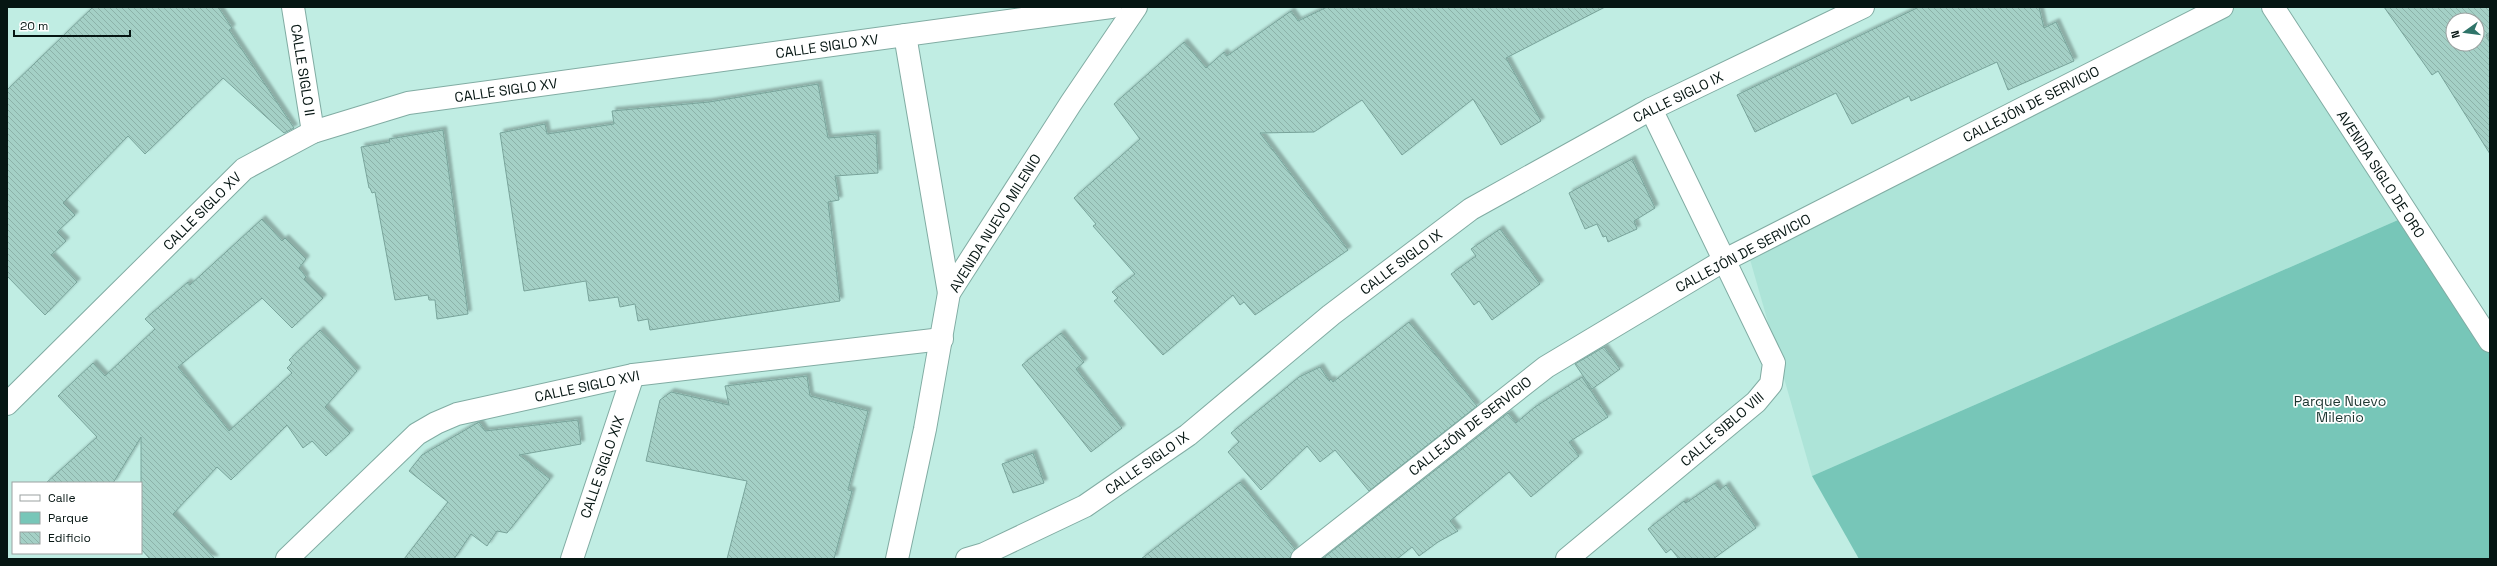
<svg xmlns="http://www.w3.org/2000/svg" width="2497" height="566" font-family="'Space Grotesk',sans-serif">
	<defs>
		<pattern id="building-back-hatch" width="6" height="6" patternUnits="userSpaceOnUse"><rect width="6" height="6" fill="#a4d0c6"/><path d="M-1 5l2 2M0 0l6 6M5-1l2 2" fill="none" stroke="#8cb2a9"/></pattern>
		<filter id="shadow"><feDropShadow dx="3.5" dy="-3.5" stdDeviation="1" flood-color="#0004"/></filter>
	</defs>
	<rect width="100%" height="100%" fill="#c0ede3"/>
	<path fill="#ade4d8" d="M2228,7H2259L2398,220L1812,476L1749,256Z"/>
	<path fill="#77c6b8" d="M2398,220L2490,329V559H1859L1812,476Z"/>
	<g fill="url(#building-back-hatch)" stroke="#79a49b" fill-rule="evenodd" filter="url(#shadow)">
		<path d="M93,7H218L232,28L229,30L294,128L284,133L223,78L145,154L128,136L63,203L75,215L57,232L66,241L51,255L77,282L45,315L7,276V90Z"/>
		<path d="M1327,7H1605L1506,58L1541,121L1501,145L1473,99L1402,155L1362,100L1314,132L1260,133L1348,250L1255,315L1244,302L1240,305L1233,295L1163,355L1114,301L1118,298L1112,292L1135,274L1093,226L1096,224L1074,198L1140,139L1114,104L1184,42L1206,68L1224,52L1227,56L1291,11L1298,21Z"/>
		<path d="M1919,7H2039L2044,28L2056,22L2074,61L2008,90L1997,62L1911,101L1909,96L1852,124L1836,93L1755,132L1737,95Z"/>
		<path d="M2384,7H2490V32L2486,35L2490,43V154L2438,71L2432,75ZM2453,20H2477V44H2453Z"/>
		<path d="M818,84L828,138L876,134L878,173L835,176L839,200L828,202L840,301L650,330L648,319L638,321L635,304L620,307L618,297L589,301L586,281L524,291L500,133L545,124L547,134L614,124L612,111L709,102Z"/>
		<path d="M443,130L468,314L437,319L435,300H429L428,295L395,300L375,192L372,193L370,188H369L361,147L390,142L389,139Z"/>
		<path d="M1632,159L1655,208L1634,221L1637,229L1608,242L1606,236L1603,237L1597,224L1585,229L1569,193Z"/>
		<path d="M262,219L282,241L285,238L306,259L299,268L306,277L304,279L323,298L292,328L262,298L178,367L229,431L292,373L287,368L292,363L289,360L320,330L357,371L325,407L350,433L326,456L312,441L303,448L287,425L231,480L217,467L173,514L215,559H150L141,549V437L113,483H46L97,437L58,396L93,363L105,376L155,329L145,319L188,282L190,285Z"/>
		<path d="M1500,229L1540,284L1492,320L1479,301L1474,305L1451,274L1476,256L1471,249Z"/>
		<path d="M1409,322L1477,406L1369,491L1335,450L1320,462L1307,446L1261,490L1228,452L1239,442L1231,433L1299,377L1320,367L1329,381L1331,379L1333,382Z"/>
		<path d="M1061,333L1084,362L1076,369L1122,428L1091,452L1022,365Z"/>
		<path d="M1604,347L1620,369L1592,389L1575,364Z"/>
		<path d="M807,376L810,396L868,411L848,490L852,491L834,559H727L747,481L646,461L660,400L671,392L729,405L725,386Z"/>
		<path d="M1582,377L1608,417L1569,442L1579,456L1531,497L1509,472L1450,521L1458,531L1438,542L1419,556L1412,547L1397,559H1322L1508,413L1516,423L1535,407Z"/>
		<path d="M578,420L581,444L519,455L550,479L507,533L497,531L487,546L471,534L454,559H404L448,502L409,471L422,455L479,422L485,431Z"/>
		<path d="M1033,453L1044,483L1013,493L1002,464Z"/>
		<path d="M1240,482L1295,549L1290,559H1141Z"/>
		<path d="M1715,483L1720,490L1726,485L1756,528L1713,559H1679L1671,549L1666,553L1648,529L1684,501L1686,503Z"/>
	</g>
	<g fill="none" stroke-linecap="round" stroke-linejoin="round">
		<g stroke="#81aca3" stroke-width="24">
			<g id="minor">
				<path d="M293,7L313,132"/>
				<path d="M905,35L949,293"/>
				<path d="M7,404L244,169L313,132L408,103L1111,7"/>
				<path d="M287,559L417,434L436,423L457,414L633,375L942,339"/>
				<path d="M572,559L633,375"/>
				<path d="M967,559L984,554L1085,506L1188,435L1331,315L1471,209L1651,109L1863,7"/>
				<path d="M1302,559L1546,367L1723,261L2222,7"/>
				<path d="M1567,559L1756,402L1771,384L1774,363L1651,109"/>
			</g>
		</g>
		<g stroke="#81aca3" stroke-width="24">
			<g id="tertiary">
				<path d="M2273,7L2490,341"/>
				<path d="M897,559L925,429L949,293L1071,103L1136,7"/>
			</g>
		</g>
		<use href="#minor" stroke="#fff" stroke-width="22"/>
		<use href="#tertiary" stroke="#fff" stroke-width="22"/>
	</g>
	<g text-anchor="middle" stroke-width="3.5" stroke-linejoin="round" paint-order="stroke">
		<g font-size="14" fill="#061613" stroke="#fff">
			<text transform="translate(827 46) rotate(-8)" y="5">CALLE SIGLO XV</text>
			<text transform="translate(303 70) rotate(81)" y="5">CALLE SIGLO II</text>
			<text transform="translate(506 90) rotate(-8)" y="5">CALLE SIGLO XV</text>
			<text transform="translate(1678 97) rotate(-26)" y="5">CALLE SIGLO IX</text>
			<text transform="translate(2031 104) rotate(-27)" y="5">CALLEJÓN DE SERVICIO</text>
			<text transform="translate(2381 174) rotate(57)" y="5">AVENIDA SIGLO DE ORO</text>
			<text transform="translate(202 211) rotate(-45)" y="5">CALLE SIGLO XV</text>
			<text transform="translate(995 223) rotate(-58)" y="5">AVENIDA NUEVO MILENIO</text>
			<text transform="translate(1743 253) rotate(-28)" y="5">CALLEJÓN DE SERVICIO</text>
			<text transform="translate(1401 262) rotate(-37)" y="5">CALLE SIGLO IX</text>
			<text transform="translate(587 386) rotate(-12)" y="5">CALLE SIGLO XVI</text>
			<text transform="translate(1470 426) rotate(-38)" y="5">CALLEJÓN DE SERVICIO</text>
			<text transform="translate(1722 429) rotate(-41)" y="5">CALLE SIBLO VIII</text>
			<text transform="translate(1147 463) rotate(-35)" y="5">CALLE SIGLO IX</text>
			<text transform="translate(602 467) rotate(-71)" y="5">CALLE SIGLO XIX</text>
		</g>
		<g font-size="14" fill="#1d3631" stroke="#fff">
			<text x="2340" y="406">Parque Nuevo<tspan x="2340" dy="16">Milenio</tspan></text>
		</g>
	</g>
	<rect width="2497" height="566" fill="none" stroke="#061613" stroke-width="16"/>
	<rect x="12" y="482" width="130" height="72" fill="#ffffff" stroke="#9ba2a1"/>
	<rect x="20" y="495" width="20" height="6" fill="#ffffff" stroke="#9ba2a1"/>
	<text x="48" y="502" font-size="12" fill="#061613">Calle</text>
	<rect x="20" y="512" width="20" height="12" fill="#77c6b8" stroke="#9ba2a1"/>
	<text x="48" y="522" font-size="12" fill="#061613">Parque</text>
	<rect x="20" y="532" width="20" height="12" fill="url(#building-back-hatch)" stroke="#9ba2a1"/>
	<text x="48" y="542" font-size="12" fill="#061613">Edificio</text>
	<g transform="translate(2465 32) rotate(256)"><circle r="19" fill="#ffffff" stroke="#9ba2a1"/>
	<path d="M0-3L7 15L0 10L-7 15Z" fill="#2f7469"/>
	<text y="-6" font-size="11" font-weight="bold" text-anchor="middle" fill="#061613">N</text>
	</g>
	<path d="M14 30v6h116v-6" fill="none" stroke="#061613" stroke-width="2"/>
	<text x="20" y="30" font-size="12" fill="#061613" stroke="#ffffff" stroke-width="3" paint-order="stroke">20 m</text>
</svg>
